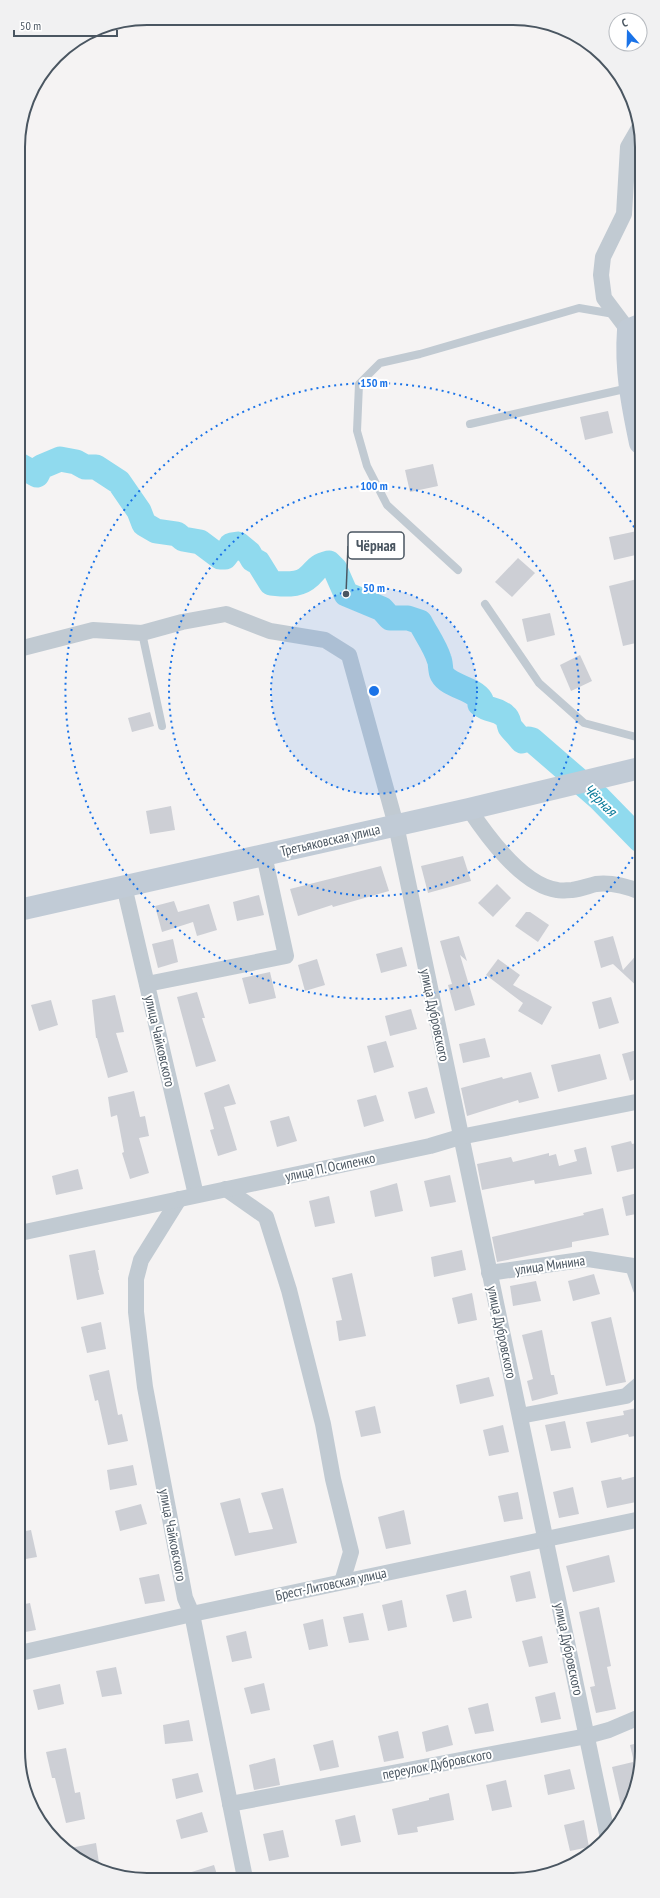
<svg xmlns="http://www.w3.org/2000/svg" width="660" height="1898" font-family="'PT Sans Narrow',sans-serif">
	<rect width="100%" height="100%" fill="#f5f3f3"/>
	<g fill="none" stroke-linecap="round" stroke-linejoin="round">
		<path stroke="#90daee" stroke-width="25" d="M19,465L37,475L41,467L60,459L76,462L85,467H96L119,482L139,511L144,524L156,531L177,534L183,539L200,542L220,557H225L231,549V545L238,544L249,553L253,560L258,562L271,583C282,584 296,586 306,579C317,571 313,567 329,563L335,569L346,594L382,609L390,618H408L420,622C426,634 435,646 439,659C441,663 440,670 442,674C449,687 472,687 481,700L480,704C490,712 497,708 505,716C509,719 508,722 510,727C513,731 519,737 522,741L528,739L532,740L599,798L640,840"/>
	</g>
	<g fill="#cdcfd5">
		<path d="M608,411L613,433L585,440L580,417Z"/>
		<path d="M433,464L438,486L410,492L405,470Z"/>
		<path d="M637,531L640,554L614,560L609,537Z"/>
		<path d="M518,558L535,573L512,597L495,582Z"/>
		<path d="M637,579L640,591V642L623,646L609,586Z"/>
		<path d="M550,613L555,635L527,642L522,619Z"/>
		<path d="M580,655L592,681L571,691L560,665Z"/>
		<path d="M150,712L154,726L132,732L128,718Z"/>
		<path d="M171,806L175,830L150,834L146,811Z"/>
		<path d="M463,856L471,881L428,893L421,866Z"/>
		<path d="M381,866L389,891L333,907L332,905L298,916L290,889Z"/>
		<path d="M497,884L511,898L493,917L478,903Z"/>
		<path d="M259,895L264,915L237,921L233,902Z"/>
		<path d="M174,901L178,912L209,904L217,930L197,936L193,922L162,932L155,906Z"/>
		<path d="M526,912H530L549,925L538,942L515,926Z"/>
		<path d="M459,936L467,961L460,955L475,1005L455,1011L448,985L452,984L440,941Z"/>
		<path d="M613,936L623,970L641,950V990L613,964L601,968L594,941Z"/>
		<path d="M173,939L178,962L158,968L152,944Z"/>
		<path d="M402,947L407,966L381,973L376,954Z"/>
		<path d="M317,959L325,985L305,991L298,965Z"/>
		<path d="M498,959L520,975L513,985L552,1007L542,1025L518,1011L523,1003L486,975Z"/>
		<path d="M270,972L276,998L249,1004L242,978Z"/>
		<path d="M197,992L205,1018H202L216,1061L196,1067L177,997Z"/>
		<path d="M115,995L124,1032L116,1033L128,1072L108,1078L97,1038H96L92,1000Z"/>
		<path d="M611,997L619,1023L599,1029L592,1002Z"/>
		<path d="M51,1000L58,1025L39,1031L31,1005Z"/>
		<path d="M411,1009L417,1029L390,1036L385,1016Z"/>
		<path d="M485,1038L490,1057L463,1063L459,1044Z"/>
		<path d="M386,1041L394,1067L374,1073L367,1046Z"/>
		<path d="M641,1049V1077L630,1081L622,1054Z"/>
		<path d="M600,1054L607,1079L558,1092L551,1065Z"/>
		<path d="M531,1072L539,1098L519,1103L518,1100L467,1116L461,1088L502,1077L503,1079Z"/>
		<path d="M229,1084L236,1104L224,1107L237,1150L218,1156L210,1130L214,1129L204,1093Z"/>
		<path d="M427,1087L435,1113L415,1119L408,1092Z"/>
		<path d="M134,1091L140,1117L145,1116L149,1136L139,1138L149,1173L130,1179L122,1153L124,1152L117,1115L111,1117L108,1097Z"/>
		<path d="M376,1095L384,1121L364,1127L357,1100Z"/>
		<path d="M289,1116L297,1141L277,1147L270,1121Z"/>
		<path d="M631,1141L632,1144L641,1142V1167L617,1172L611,1146Z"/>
		<path d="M586,1147L592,1174L535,1184L534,1180L482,1190L477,1164L511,1157L513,1162L549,1153V1156L556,1154L559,1166L577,1161L574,1150Z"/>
		<path d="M78,1169L83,1189L56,1195L52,1176Z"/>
		<path d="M450,1175L456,1202L430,1207L424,1181Z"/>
		<path d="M397,1183L403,1211L375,1217L370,1191Z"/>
		<path d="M641,1192V1213L626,1216L622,1197Z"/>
		<path d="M329,1196L335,1223L315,1227L309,1201Z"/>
		<path d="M603,1208L609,1235L572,1242V1247L497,1262L492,1237L584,1215L583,1213Z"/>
		<path d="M95,1250L99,1270H98L104,1294L77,1300L69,1255Z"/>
		<path d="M462,1250L466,1270L434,1277L431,1257Z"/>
		<path d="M352,1273L366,1336L339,1341L336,1321L342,1320L332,1278Z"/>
		<path d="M594,1274L600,1294L573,1301L568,1281Z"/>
		<path d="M536,1281L541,1301L513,1306L510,1286Z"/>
		<path d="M472,1293L477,1320L458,1324L452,1298Z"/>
		<path d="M611,1317L626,1382L606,1386L591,1322Z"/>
		<path d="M101,1322L106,1349L87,1353L81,1327Z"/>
		<path d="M542,1330L551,1375H554L558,1394L532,1401L527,1381L533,1379L522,1335Z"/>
		<path d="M109,1370L118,1415L122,1414L128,1441L108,1445L98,1400L95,1401L89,1375Z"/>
		<path d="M489,1377L494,1396L460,1404L456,1385Z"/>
		<path d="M375,1406L381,1433L361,1437L355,1411Z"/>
		<path d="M641,1407V1435L629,1437L628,1434L591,1443L586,1422L624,1415L623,1411Z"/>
		<path d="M565,1421L571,1448L551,1451L545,1425Z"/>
		<path d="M503,1425L509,1452L489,1456L483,1430Z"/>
		<path d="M133,1465L137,1485L110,1490L107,1470Z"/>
		<path d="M641,1475V1501L607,1508L601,1481L621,1477L622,1480Z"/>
		<path d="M573,1487L579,1514L559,1518L553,1492Z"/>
		<path d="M283,1488L297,1543L235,1556L220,1503L240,1498L249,1533L273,1529L261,1493Z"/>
		<path d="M518,1492L523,1519L504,1522L498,1496Z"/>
		<path d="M141,1504L147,1524L120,1531L115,1511Z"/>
		<path d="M404,1510L411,1544L386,1549L378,1517Z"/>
		<path d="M31,1530L37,1557L20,1560V1532Z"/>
		<path d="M609,1555L615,1582L573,1592L566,1566Z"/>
		<path d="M530,1571L536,1598L516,1602L510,1576Z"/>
		<path d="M159,1574L165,1601L145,1604L139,1578Z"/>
		<path d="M466,1590L472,1618L453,1622L446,1595Z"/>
		<path d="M402,1600L407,1627L388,1631L382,1605Z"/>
		<path d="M30,1603L36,1630L20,1633V1605Z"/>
		<path d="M599,1607L611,1666L607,1667L616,1709L596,1713L590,1687L595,1686L579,1612Z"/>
		<path d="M363,1613L369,1640L349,1643L343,1617Z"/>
		<path d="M323,1619L328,1646L309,1650L303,1624Z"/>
		<path d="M246,1631L252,1658L232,1662L226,1636Z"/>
		<path d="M542,1636L548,1663L529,1667L522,1641Z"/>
		<path d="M116,1667L122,1694L102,1697L96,1671Z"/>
		<path d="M264,1683L270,1710L251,1714L244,1688Z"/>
		<path d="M60,1684L64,1704L38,1710L33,1690Z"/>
		<path d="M555,1692L561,1719L541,1723L535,1697Z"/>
		<path d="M488,1703L494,1731L475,1734L468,1708Z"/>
		<path d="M189,1720L193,1741L165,1744L163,1725Z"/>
		<path d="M448,1725L453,1745L426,1752L422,1732Z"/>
		<path d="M398,1731L404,1758L384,1762L378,1736Z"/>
		<path d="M333,1740L339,1767L320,1771L313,1745Z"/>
		<path d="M642,1742V1759L637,1775L630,1745Z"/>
		<path d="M66,1748L75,1793L80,1792L85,1819L66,1823L55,1778H52L46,1752Z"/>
		<path d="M275,1758L280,1785L254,1790L249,1765Z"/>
		<path d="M633,1762L637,1778L632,1800L623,1815L612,1767Z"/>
		<path d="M570,1769L575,1789L548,1795L544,1775Z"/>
		<path d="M198,1773L203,1792L176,1799L172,1779Z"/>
		<path d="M506,1780L512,1807L492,1811L486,1785Z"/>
		<path d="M449,1793L454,1820L417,1827L418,1832L398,1835L392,1809L429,1800V1798Z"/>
		<path d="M202,1812L208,1832L181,1839L176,1820Z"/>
		<path d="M355,1815L361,1842L341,1846L335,1820Z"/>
		<path d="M584,1820L589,1847L570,1851L564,1825Z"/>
		<path d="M283,1830L289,1857L269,1861L263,1834Z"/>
		<path d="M96,1843L99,1863L88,1865L65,1849Z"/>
		<path d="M214,1865L218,1878H183L182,1875Z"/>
	</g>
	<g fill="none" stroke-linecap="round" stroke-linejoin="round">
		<g stroke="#c1cad2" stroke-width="8">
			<path d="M470,424L629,388"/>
			<path d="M458,570L387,505L367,466L357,431L359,384L380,363L420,354L579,308L614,314"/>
			<path d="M485,604L539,683L584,723L640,738"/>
			<path d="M142,633L162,726"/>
		</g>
		<g stroke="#c1cad2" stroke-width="16">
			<path d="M628,330L604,298L601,275L603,257L624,214L628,147L639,128"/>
			<path d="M19,649L93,630L142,633L182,622L226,614L270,631L325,640L349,655L396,825L608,1838"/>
			<path d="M469,809C487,836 522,885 557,890C561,891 567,890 572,890C580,889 588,886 596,884C611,882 626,886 641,892"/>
			<path d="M124,886L196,1195"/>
			<path d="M147,984L286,956L264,855"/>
			<path d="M226,1189L266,1217L289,1290L323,1424L333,1479L351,1552L342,1582"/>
			<path d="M179,1199L141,1260L136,1279V1312L145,1387L185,1598L192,1614L245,1878"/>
			<path d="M20,1233L430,1146L460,1137L641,1101"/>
			<path d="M489,1273L588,1259L633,1266L641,1289"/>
			<path d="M520,1416L626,1396L641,1383"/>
			<path d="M20,1653L192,1614L641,1519"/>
			<path d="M230,1804L587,1736L609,1730L642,1716"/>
		</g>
		<g stroke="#c1cbd6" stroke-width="22">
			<path d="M640,325L628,330C625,369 632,405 640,443"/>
			<path d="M19,910L469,809L640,768"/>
		</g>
	</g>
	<circle cx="374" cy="691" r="103" fill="#1a73e8" fill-opacity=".12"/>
	<g fill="none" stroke="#1a73e8" stroke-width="2" stroke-dasharray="2 4">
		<circle cx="374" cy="691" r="103"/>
		<circle cx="374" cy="691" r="205"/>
		<path d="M639 847A308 308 0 1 1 639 535"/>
	</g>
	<g text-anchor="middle" stroke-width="4" stroke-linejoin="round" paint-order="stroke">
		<g font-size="14" fill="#4a5661" stroke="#fff">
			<text transform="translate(330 840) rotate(-13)" y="5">Третьяковская улица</text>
			<text transform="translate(435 1015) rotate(78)" y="5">улица Дубровского</text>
			<text transform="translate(160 1041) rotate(77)" y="5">улица Чайковского</text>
			<text transform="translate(330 1167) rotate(-12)" y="5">улица П. Осипенко</text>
			<text transform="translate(550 1265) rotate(-8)" y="5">улица Минина</text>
			<text transform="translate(502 1332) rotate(78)" y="5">улица Дубровского</text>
			<text transform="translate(173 1535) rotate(79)" y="5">улица Чайковского</text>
			<text transform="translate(331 1584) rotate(-12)" y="5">Брест-Литовская улица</text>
			<text transform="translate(569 1649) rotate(78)" y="5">улица Дубровского</text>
			<text transform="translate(437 1764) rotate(-11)" y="5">переулок Дубровского</text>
		</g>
		<g font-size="15" font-style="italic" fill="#0c7c9b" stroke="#fff">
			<text transform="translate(600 800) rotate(44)" y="5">Чёрная</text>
		</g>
	</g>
	<path d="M0 0H660V1898H0ZM147 25H513A122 122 0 0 1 635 147V1751A122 122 0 0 1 513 1873H147A122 122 0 0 1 25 1751V147A122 122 0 0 1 147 25Z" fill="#f1f1f2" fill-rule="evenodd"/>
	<path fill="none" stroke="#4a5661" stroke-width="2" d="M147 25H513A122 122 0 0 1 635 147V1751A122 122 0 0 1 513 1873H147A122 122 0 0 1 25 1751V147A122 122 0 0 1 147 25Z"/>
	<circle cx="374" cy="691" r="6" fill="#1a73e8" stroke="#fff" stroke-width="2"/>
	<g font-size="12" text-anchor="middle" font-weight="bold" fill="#1a73e8" stroke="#fff" stroke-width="4" stroke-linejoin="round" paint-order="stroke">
		<text x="374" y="387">150 m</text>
		<text x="374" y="490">100 m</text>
		<text x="374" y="592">50 m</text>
	</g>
	<path fill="none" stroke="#4a5661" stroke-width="1.5" d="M346 594L348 546"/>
	<circle fill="#4a5661" stroke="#fff" stroke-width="1.5" cx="346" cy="594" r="4"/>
	<rect fill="#fff" stroke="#4a5661" stroke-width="1.5" x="348" y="532" width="56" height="27" rx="4"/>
	<g font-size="15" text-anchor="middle" font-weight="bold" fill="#4a5661">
		<text x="376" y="551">Чёрная</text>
	</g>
	<g transform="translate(628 32) rotate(340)"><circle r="19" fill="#ffffff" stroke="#b7bbc0"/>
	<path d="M0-3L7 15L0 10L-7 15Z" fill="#1a73e8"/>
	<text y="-6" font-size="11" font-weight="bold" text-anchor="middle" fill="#4a5661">С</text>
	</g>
	<path d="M14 30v6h103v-6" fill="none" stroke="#4a5661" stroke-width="2"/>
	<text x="20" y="30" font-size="12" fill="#4a5661" stroke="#ffffff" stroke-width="3" paint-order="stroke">50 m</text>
</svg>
